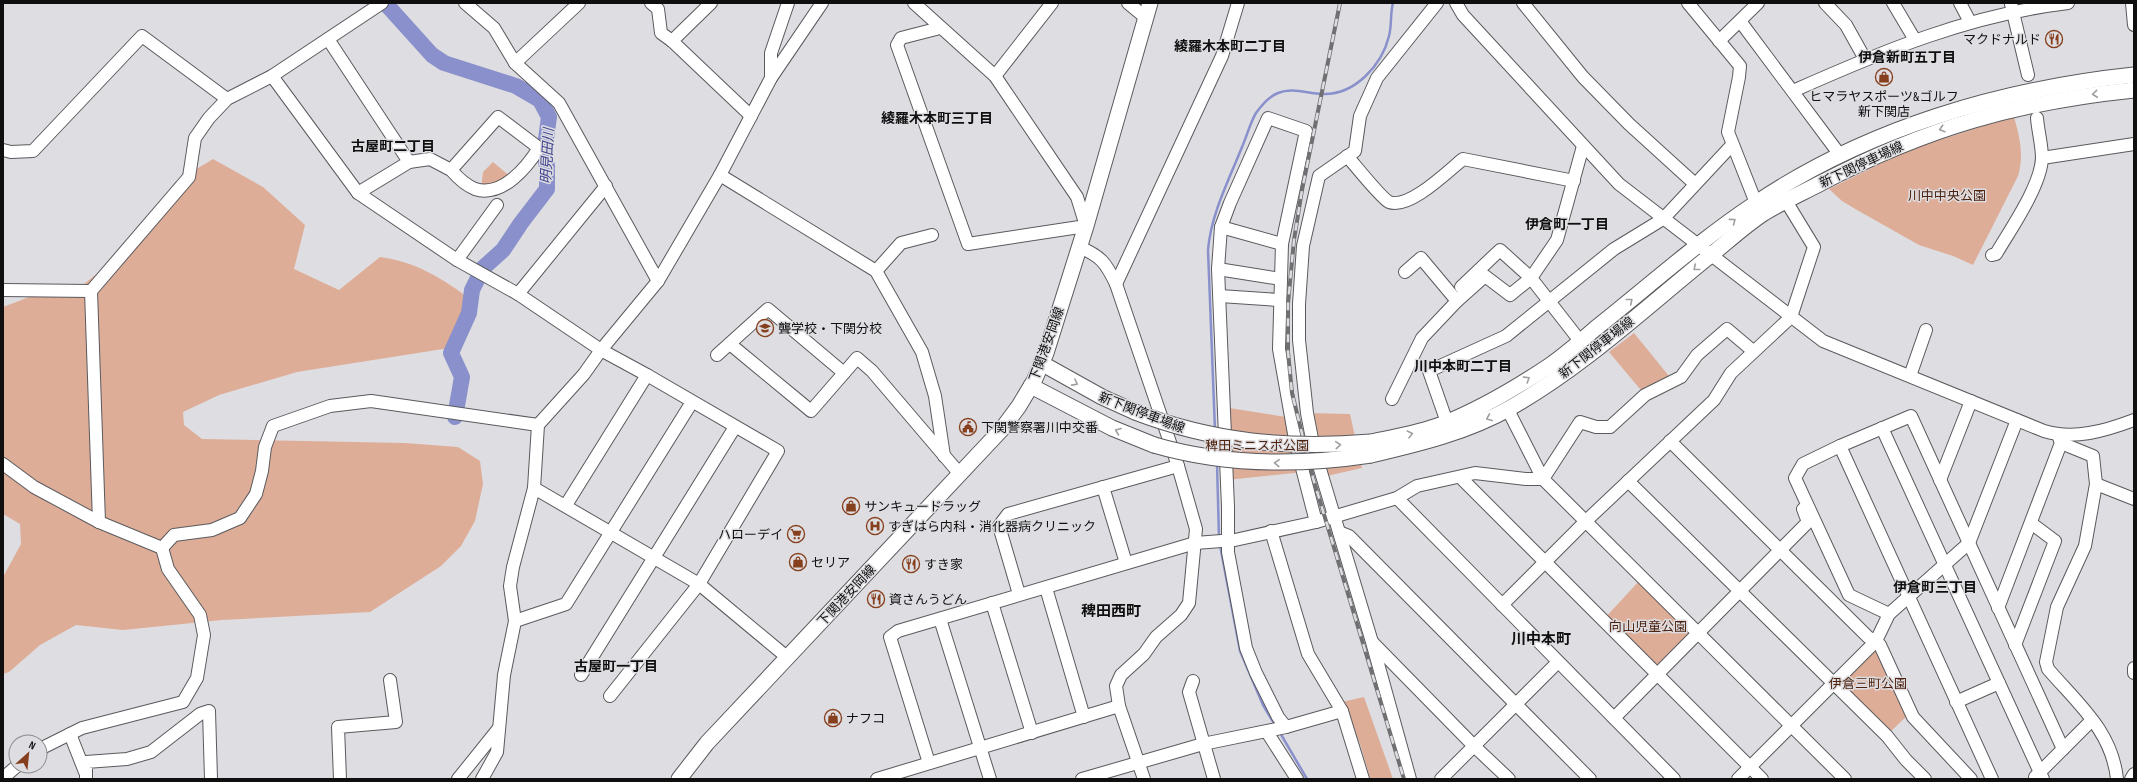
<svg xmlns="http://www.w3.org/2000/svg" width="2137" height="782" font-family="'Sofia Sans Condensed','Noto Sans JP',sans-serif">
	<rect width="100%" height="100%" fill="#dedee2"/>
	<g fill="#dead98">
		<path d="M2014,117C2020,138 2024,155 2018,176L1973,265L1953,256L1919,245L1857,210L1842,201L1829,189L1906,151L1983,126Z"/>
		<path d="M213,159L263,187L305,225L294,269L339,290L380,257C414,261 444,279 471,300V313L462,346L297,372L219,395L183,412L184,425L202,439L405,443L458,447L480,461L483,484L475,521L461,546L441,566L370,612L222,620L123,630L76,625L40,645L9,672L3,674V577L21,544L20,524L3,514V307L37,294L79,288L124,252L175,182Z"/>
		<path d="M493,162L512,178L481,189L483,172Z"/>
		<path d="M1634,333L1673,381L1645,395L1609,352Z"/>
		<path d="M1223,407L1286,417L1304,472L1227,480Z"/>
		<path d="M1307,413L1350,414L1362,468L1322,477Z"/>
		<path d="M1639,581L1693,634L1658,669L1604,619Z"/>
		<path d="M1876,644L1907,716L1889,733L1839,685Z"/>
		<path d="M1364,697L1393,779L1370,778L1360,744L1342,702Z"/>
	</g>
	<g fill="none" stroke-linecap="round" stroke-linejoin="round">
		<g stroke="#8990cb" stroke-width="2.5">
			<path d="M1215,430L1208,250C1211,214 1229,180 1242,147C1247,136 1250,123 1256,113C1261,106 1270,96 1278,93C1293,87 1308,94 1323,94C1355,95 1382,65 1389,36C1392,25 1390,14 1393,3"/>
			<path d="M1216,441V454"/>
			<path d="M1217,463L1219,538"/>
			<path d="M1220,545L1240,651L1263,705L1275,725"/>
			<path d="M1279,731L1307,779"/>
		</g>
		<path stroke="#8990cb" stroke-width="16" d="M385,3L432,55L444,63L516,86L540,100L549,117L544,154L547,166V189L521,223L503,250L483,268L472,290L469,313L451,353L462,377L455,417"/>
		<g stroke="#5a5a5e" stroke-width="14">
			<g id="minor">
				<path d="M465,3L494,28L515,63L559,103L658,281"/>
				<path d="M651,3L658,9L661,33L672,41L751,116"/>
				<path d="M914,3L995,76L1077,197L1086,226L968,244L897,45L901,38L940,28"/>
				<path d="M1128,3L1145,17"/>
				<path d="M1456,3L1463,15L1619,184L1823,341L2044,431C2074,440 2105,431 2134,420"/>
				<path d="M1523,3L1583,77L1629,124L1695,184"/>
				<path d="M1688,3L1740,66L1739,77L1728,132L1756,203"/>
				<path d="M1825,3L1846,25L1865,59"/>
				<path d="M1893,3L1915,40"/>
				<path d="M1960,3L1970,22"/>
				<path d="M2132,3L2134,25"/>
				<path d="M2011,4L2028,75"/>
				<path d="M1740,21L1840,155"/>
				<path d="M328,39L409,162L358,193"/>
				<path d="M672,41L711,3"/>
				<path d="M1719,41L1758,3"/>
				<path d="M515,63L579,3"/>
				<path d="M272,76L358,193L457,260L518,294L601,350L647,375L778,451L699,584L610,696"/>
				<path d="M995,76L1052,3"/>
				<path d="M771,78V53L788,3"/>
				<path d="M1793,91C1883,51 1969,15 2068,3"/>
				<path d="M3,150L11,152L33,151L142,36L227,99"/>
				<path d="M1347,156C1355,165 1381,198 1389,202C1409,210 1448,171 1463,159L1574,181"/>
				<path d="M2042,158L2134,144"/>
				<path d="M409,162L430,159L451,170L498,117L539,148C527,167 502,198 475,189C465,185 458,178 451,170"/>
				<path d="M720,175L876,271L922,352L935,396L944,456"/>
				<path d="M1221,227L1282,244"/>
				<path d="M1079,247C1101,256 1106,263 1116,284L1178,466L1196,529L1189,603L1181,615L1156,637L1144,654L1121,675L1116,686L1119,706L1144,779"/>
				<path d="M1992,255L1996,254C2010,230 2041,186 2042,158C2042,145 2038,131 2037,118"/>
				<path d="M457,260L497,205"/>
				<path d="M1218,269L1281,279"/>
				<path d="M876,271L901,243L932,235"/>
				<path d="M1405,272L1421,258L1457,301"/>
				<path d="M1116,284L1222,56L1238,3"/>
				<path d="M1461,287L1500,250L1531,278L1580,341"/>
				<path d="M3,290L91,291"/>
				<path d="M518,294L606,186"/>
				<path d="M1220,296L1279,300"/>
				<path d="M730,344L811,411L857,358L872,371L959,473"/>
				<path d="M717,355L768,309L844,373"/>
				<path d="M1910,376L1926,330"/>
				<path d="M1392,399L1422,338L1457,301L1485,276L1510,295L1531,278L1557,240L1583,146"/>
				<path d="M1508,410L1543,479L1845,779"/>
				<path d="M1882,428L2043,779"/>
				<path d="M1450,431L1429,371L1506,336L1614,249L1663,219L1732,145"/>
				<path d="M2058,435L2061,443L2093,456L2096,484L2085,546L2057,607L2046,662L2048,669C2078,704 2112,731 2117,779"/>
				<path d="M1670,441L1868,637L1880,645L1913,717L1971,779"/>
				<path d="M1840,446L1992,779"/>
				<path d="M3,464L34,487L99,522L162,548"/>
				<path d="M1460,477L1762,779"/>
				<path d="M1940,480L1971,401"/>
				<path d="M1628,481L1887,736L1906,760L1925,779"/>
				<path d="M2096,484L2134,499"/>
				<path d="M1103,487L1126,563"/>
				<path d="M534,488L699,584L788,658"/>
				<path d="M1397,498L1674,779"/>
				<path d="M566,505L647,375"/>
				<path d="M99,522L91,291L189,177L195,138L209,118L227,99L272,76L382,3"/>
				<path d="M1271,531L1308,654L1342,711L1363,779"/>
				<path d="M1339,532L1349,536L1590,779"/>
				<path d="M162,548L174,535L212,530L240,518L256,494L262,471L265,447L273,426L330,406L371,401L538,425"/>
				<path d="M1046,588L1084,717"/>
				<path d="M1019,594L999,526L1008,514L1178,466"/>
				<path d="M992,603L1032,733"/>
				<path d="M1502,605L1586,521L1714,400L1731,373L1791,317L1814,247L1786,201"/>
				<path d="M1998,608L2061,443"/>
				<path d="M1889,614L1849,595L1795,478L1803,464L1840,446L1911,416L2063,749"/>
				<path d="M940,619L990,779"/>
				<path d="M515,621L566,604L692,402"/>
				<path d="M1373,643L1474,746L1509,779"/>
				<path d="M2015,645L2055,541L2031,523"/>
				<path d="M2134,668V673"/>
				<path d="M581,675L735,427"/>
				<path d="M1193,681L1189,692L1214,779"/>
				<path d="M1956,702L1999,683"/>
				<path d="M1614,718L1808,522L1803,509"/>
				<path d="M1286,727L1278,717L1256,673L1246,648L1228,552V507L1218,269L1221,227L1230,203L1268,118L1306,131L1282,244L1279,349L1296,445L1316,522"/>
				<path d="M1267,732L1297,779"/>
				<path d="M70,734L85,772"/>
				<path d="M40,749L82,728L183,702L197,678L204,635L200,615L168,569L162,548"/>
				<path d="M929,763L890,637L898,631L1195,543L1235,540L1316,522L1397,498L1417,486L1475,473L1526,479H1543L1580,422L1596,427H1610L1645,395L1681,377L1697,355L1727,329L1753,351"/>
				<path d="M2035,777L2092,720"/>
				<path d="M3,778L17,766"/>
				<path d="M86,779V762L127,759L151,752L200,714L209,711L211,779"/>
				<path d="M340,779L338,727L396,722L390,680"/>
				<path d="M458,779L499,728"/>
				<path d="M482,779L497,752L504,675L515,621L510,586L513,567L534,488L538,425L584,374L601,350L658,281L720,175L771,78L822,3"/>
				<path d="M877,779L1119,706"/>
				<path d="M1082,779L1203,744L1286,727L1342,711"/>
				<path d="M1410,779L1372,642L1314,449L1307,413L1299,340V304L1303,246L1319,176L1355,151L1360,116L1377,78L1437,3"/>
				<path d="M1441,779L1558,662"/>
				<path d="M1738,779L1876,641L1889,614L1969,543L2017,420"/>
				<path d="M2131,779L2134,774"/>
			</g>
		</g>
		<g stroke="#5a5a5e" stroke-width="17">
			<g id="major">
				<path d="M1041,363L1102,397L1135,412"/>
				<path d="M1031,386L1112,428L1154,445"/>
				<path d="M1371,442C1395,437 1420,433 1443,424C1480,409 1516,388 1549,366C1565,355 1581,341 1596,328C1649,286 1700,240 1756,203C1868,128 2001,89 2134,75"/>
				<path d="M1371,455C1418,444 1468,432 1510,408C1581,368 1643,310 1706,259C1725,244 1744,226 1764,213C1782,202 1802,193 1821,183C1926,128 2017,102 2134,90"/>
				<path d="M679,779L707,743L1002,429L1019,406L1034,381L1046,353L1086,226L1150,3"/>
			</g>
		</g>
		<use href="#minor" stroke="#fff" stroke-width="12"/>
		<use href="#major" stroke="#fff" stroke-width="15"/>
		<g stroke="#707072" stroke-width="4">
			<path id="rail" d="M1340,3L1302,190L1294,240L1288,304V352L1292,393L1313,478L1404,779"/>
		</g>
		<use href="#rail" stroke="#dedee2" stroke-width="2.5" stroke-dasharray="8" stroke-linecap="butt"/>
		<g stroke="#5a5a5e" stroke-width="17" stroke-linecap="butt">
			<g id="major-bridge">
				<path d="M1135,412C1213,442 1289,449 1371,442"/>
				<path d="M1154,445C1226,466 1298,466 1371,455"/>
			</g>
		</g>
		<use href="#major-bridge" stroke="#fff" stroke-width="15"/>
	</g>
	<defs><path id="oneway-chevron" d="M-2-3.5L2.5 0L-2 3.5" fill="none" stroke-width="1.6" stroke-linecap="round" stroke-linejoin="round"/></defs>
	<g stroke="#9f9f9f">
		<use href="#oneway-chevron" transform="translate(2095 94) rotate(174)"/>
		<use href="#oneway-chevron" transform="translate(1942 129) rotate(162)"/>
		<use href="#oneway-chevron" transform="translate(1733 221) rotate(-37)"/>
		<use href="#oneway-chevron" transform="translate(1696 268) rotate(141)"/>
		<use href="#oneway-chevron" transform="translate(1630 301) rotate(-39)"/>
		<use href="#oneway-chevron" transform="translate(1527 379) rotate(-32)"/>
		<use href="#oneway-chevron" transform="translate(1075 383) rotate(28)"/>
		<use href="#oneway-chevron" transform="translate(1489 418) rotate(157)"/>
		<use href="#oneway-chevron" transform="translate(1118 431) rotate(-158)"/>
		<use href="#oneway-chevron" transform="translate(1410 434) rotate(-14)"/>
		<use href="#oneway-chevron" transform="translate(1338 445) rotate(-5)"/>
		<use href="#oneway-chevron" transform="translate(1277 463) rotate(-177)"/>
	</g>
	<defs>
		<g id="restaurant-ring" transform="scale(0.9)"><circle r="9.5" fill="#dedee2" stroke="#87401e" stroke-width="1.5"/><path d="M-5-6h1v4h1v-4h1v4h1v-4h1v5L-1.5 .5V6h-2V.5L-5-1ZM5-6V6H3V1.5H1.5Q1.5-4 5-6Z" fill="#87401e"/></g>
		<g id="shop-ring" transform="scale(0.9)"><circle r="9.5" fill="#dedee2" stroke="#87401e" stroke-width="1.5"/><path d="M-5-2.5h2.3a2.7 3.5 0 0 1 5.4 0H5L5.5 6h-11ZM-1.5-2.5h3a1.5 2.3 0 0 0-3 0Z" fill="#87401e"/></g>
		<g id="school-ring" transform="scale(0.9)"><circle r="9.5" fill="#dedee2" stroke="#87401e" stroke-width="1.5"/><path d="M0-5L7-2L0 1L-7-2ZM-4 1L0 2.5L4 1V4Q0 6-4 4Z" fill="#87401e"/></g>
		<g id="civic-ring" transform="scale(0.9)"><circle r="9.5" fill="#dedee2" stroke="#87401e" stroke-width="1.5"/><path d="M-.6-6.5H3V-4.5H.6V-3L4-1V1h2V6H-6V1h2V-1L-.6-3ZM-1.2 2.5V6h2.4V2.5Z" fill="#87401e"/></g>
		<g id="hospital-ring" transform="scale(0.9)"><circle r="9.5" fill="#dedee2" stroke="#87401e" stroke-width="1.5"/><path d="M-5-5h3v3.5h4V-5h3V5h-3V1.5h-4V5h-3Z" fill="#87401e"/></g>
		<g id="supermarket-ring" transform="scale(0.9)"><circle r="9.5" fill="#dedee2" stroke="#87401e" stroke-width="1.5"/><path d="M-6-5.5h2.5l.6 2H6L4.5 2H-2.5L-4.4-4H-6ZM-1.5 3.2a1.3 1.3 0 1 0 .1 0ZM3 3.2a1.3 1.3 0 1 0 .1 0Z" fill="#87401e"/></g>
	</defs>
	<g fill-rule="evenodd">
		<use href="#restaurant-ring" x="2054" y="39"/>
		<use href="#shop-ring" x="1884" y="77"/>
		<use href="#school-ring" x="765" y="328"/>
		<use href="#civic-ring" x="968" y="427"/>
		<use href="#shop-ring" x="851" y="506"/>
		<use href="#hospital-ring" x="875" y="526"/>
		<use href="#supermarket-ring" x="796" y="534"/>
		<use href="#shop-ring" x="798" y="562"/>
		<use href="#restaurant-ring" x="911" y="564"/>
		<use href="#restaurant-ring" x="876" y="599"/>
		<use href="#shop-ring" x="833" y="718"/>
	</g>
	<g text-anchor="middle" stroke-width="3" stroke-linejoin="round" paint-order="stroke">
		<g font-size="13" fill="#0f0f10" stroke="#dedee2" text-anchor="start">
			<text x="2041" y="44" text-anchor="end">マクドナルド</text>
			<text x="1884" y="101" text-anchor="middle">ヒマラヤスポーツ&amp;ゴルフ<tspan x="1884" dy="15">新下関店</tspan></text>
			<text x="778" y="333">聾学校・下関分校</text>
			<text x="981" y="432">下関警察署川中交番</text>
			<text x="864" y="511">サンキュードラッグ</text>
			<text x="888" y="531">すぎはら内科・消化器病クリニック</text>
			<text x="783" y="539" text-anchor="end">ハローデイ</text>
			<text x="811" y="567">セリア</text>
			<text x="924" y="569">すき家</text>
			<text x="889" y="604">資さんうどん</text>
			<text x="846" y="723">ナフコ</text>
		</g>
		<g font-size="13" fill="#0f0f10" stroke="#dedee2">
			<text transform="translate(1861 164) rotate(-25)" y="5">新下関停車場線</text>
			<text transform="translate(1046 344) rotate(-70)" y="5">下関港安岡線</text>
			<text transform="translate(1596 347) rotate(-38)" y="5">新下関停車場線</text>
			<text transform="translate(1142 412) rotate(21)" y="5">新下関停車場線</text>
			<text transform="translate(846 595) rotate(-47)" y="5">下関港安岡線</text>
		</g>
		<g font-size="13" fill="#4d230f" stroke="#dedee2">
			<text x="1947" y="200">川中中央公園</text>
			<text x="1257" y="450">稗田ミニスポ公園</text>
			<text x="1648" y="631">向山児童公園</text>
			<text x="1868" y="688">伊倉三町公園</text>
		</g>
		<g font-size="14" font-weight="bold" fill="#0f0f10" stroke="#dedee2">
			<text x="1230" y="51">綾羅木本町二丁目</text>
			<text x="1907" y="62">伊倉新町五丁目</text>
			<text x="937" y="123">綾羅木本町三丁目</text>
			<text x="393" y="151">古屋町二丁目</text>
			<text x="1567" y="229">伊倉町一丁目</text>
			<text x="1463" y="371">川中本町二丁目</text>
			<text x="1935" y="592">伊倉町三丁目</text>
			<text x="616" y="671">古屋町一丁目</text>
		</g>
		<g font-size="14" font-style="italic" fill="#41438c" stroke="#dedee2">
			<text transform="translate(547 156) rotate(-87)" y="5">明見田川</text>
		</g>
		<g font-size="15" font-weight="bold" fill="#0f0f10" stroke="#dedee2">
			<text x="1111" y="616">稗田西町</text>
			<text x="1541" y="644">川中本町</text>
		</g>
	</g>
	<rect width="2137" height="782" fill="none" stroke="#0f0f10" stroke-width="8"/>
	<g transform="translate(28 754) rotate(27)"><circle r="19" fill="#dedee2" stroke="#8b8b8e"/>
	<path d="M0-3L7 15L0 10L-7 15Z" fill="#87401e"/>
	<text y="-6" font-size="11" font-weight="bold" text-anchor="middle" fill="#0f0f10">N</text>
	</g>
</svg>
